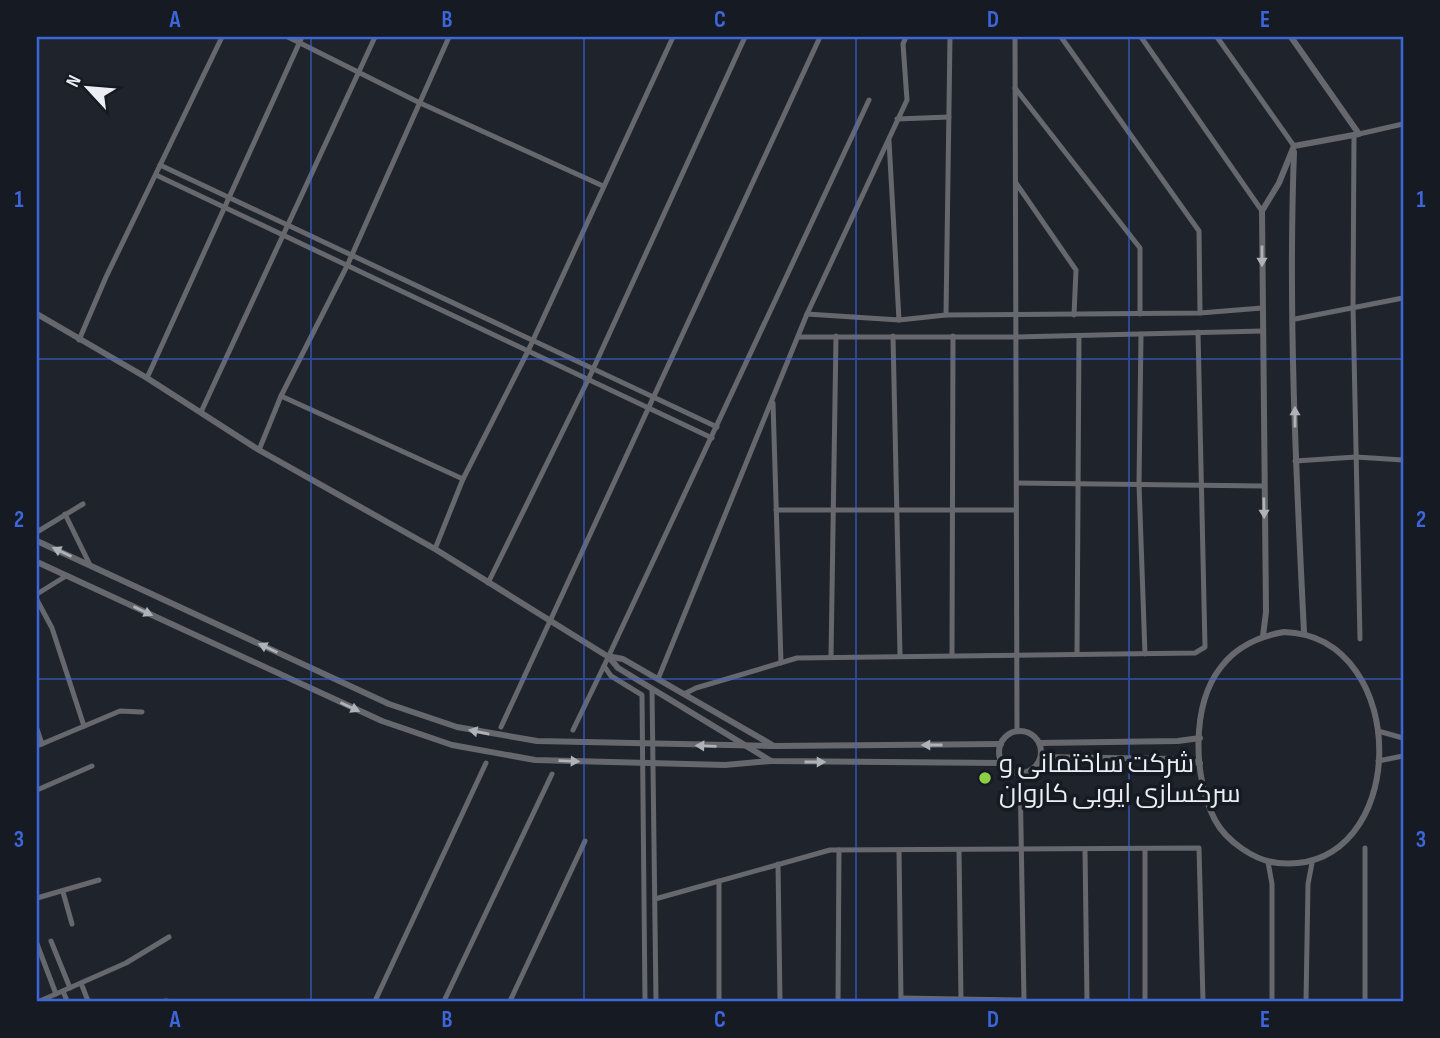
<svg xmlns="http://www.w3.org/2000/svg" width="1440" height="1038" font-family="'Sofia Sans Condensed',Cairo,sans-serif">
	<rect width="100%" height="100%" fill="#1f242c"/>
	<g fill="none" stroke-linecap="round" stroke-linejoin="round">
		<g stroke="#66686d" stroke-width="5">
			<path d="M288,37L418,102L603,186"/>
			<path d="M1015,37L1017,731"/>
			<path d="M1061,37L1199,231L1200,313"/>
			<path d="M1141,37L1262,211"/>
			<path d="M1217,37L1294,146"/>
			<path d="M1015,88L1140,248V314"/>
			<path d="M897,119L949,117"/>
			<path d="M1359,134L1403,124"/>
			<path d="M1354,135L1353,306L1360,639"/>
			<path d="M889,141L899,320"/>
			<path d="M160,165L717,427"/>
			<path d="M156,175L712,438"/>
			<path d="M1016,183L1076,270L1074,315"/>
			<path d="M807,314L899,320L946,315L1200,313L1262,308"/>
			<path d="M946,315L950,37"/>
			<path d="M1295,319L1403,298"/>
			<path d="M1141,334L1139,484L1145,654"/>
			<path d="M893,336L900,656"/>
			<path d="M798,337H1016L1263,331"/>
			<path d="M79,340L106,277L222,37"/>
			<path d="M147,378L302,37"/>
			<path d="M281,396L463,479"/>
			<path d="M773,403L781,663"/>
			<path d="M201,412L375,37"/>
			<path d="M259,450L281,396L347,266L449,37"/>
			<path d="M1295,461L1356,457L1403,460"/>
			<path d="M1017,483L1263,486"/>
			<path d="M776,510H1016"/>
			<path d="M65,514L90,565"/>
			<path d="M37,532L83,504"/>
			<path d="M435,549L463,479L528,351L673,37"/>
			<path d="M488,583L589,378L745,37"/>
			<path d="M37,594L66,576"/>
			<path d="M37,600L52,628L84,726"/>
			<path d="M1077,654L1079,336"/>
			<path d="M952,655L953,336"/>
			<path d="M831,657L836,336"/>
			<path d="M658,679L807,314L907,100L903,44L906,37"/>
			<path d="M652,689L656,1001"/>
			<path d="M684,694L696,688L797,658L1195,653L1205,647L1198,332"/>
			<path d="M501,727L820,37"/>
			<path d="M37,729L42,744"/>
			<path d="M573,730L604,666"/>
			<path d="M1378,731L1403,738"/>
			<path d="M37,746L120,711L142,712"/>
			<path d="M1378,761L1403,756"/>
			<path d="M1020,773L1024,1001"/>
			<path d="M37,790L92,766"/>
			<path d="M1365,848V1001"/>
			<path d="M1145,849V1001"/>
			<path d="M899,850L901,1001"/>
			<path d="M959,850L961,1001"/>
			<path d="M1085,850L1087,1001"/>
			<path d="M1268,862L1272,884V1001"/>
			<path d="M778,864L780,1001"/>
			<path d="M719,881V1001"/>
			<path d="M63,892L72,924"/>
			<path d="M37,898L99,880"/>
			<path d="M655,899L830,850L1199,848L1203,1001"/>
			<path d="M51,941L70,988"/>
			<path d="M37,944L56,994"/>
			<path d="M81,983L88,1001"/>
			<path d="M63,991L67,1001"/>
			<path d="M901,998L1023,1000"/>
			<path d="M40,1001L126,963L169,937"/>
			<path d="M165,1001H167"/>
			<path d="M375,1001L486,763"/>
			<path d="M444,1001L552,774"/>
			<path d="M510,1001L585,841"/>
			<path d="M645,1001L642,695L611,676L604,666L869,100"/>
			<path d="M838,1001L839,850"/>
			<path d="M1306,1001L1308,884L1312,863"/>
		</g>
		<g stroke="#66686d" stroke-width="6">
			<path d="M1291,37L1359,134L1294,146"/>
			<path d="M1294,152C1288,311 1296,473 1304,632"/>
			<path d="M37,314L147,378L259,450L435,549L607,656L623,659L774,746L1001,744"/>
			<path d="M37,541L389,704L457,727L537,741L772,746"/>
			<path d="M37,562L382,721L452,745L535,760L725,765L771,761"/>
			<path d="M1284,632C1413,636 1411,875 1278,863C1255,861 1226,841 1215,820C1193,778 1191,705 1221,667C1236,647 1260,636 1284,632Z"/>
			<path d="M1263,636L1266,612L1262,211L1279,183L1294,146"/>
			<path d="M609,657L618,668L771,761L1002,763"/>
			<circle cx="1020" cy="752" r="21"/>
			<path d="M1039,743L1178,741L1200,738"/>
			<path d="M1041,757L1176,759L1200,763"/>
		</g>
	</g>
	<defs><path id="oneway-solid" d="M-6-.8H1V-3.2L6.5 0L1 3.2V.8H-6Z" transform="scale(1.75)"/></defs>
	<g fill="#afb2b8">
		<use href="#oneway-solid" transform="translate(1262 256) rotate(90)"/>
		<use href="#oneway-solid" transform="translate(1295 417) rotate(-90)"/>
		<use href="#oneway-solid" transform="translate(1264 508) rotate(89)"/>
		<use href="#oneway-solid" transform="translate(62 552) rotate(-155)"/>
		<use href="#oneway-solid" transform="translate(143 611) rotate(25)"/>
		<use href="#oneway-solid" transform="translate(268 648) rotate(-155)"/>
		<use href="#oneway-solid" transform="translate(350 707) rotate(25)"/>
		<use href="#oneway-solid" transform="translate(479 732) rotate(-169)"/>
		<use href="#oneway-solid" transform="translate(932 745) rotate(180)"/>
		<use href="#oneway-solid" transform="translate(706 746) rotate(-178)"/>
		<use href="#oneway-solid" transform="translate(569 761) rotate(2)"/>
		<use href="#oneway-solid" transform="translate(815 762)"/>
	</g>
	<path fill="none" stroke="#3c66dc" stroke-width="2" stroke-opacity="0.55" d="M311,37V1001M584,37V1001M856,37V1001M1129,37V1001M37,359H1403M37,679H1403"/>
	<circle fill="#8dce44" stroke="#151a23" stroke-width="2.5" cx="985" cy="778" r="7"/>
	<g text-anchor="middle" stroke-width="7" stroke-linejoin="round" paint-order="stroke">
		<g font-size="26" fill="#ebeff5" stroke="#151a23" text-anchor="start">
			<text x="999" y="772">شرکت ساختمانی و<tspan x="999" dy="30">سرکسازی ایوبی کاروان</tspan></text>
		</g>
	</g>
	<rect width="1440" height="1038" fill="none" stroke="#151a23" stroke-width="77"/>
	<g transform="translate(88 88) rotate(296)" stroke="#151a23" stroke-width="5" paint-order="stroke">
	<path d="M0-5L12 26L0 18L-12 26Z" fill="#ebeff5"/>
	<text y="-10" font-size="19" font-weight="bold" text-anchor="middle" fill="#ebeff5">N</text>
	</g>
	<rect x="38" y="38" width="1364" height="962" fill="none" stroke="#3c66dc" stroke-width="2.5"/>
	<g font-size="23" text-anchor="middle" font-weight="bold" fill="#3c66dc">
		<text x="175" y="27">A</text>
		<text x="447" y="27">B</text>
		<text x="720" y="27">C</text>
		<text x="993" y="27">D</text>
		<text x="1265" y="27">E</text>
		<text x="19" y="207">1</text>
		<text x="1421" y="207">1</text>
		<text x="19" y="527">2</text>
		<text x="1421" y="527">2</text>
		<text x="19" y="847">3</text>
		<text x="1421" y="847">3</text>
		<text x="175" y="1027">A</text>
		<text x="447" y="1027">B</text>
		<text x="720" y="1027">C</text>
		<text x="993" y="1027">D</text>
		<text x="1265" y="1027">E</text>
	</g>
</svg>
